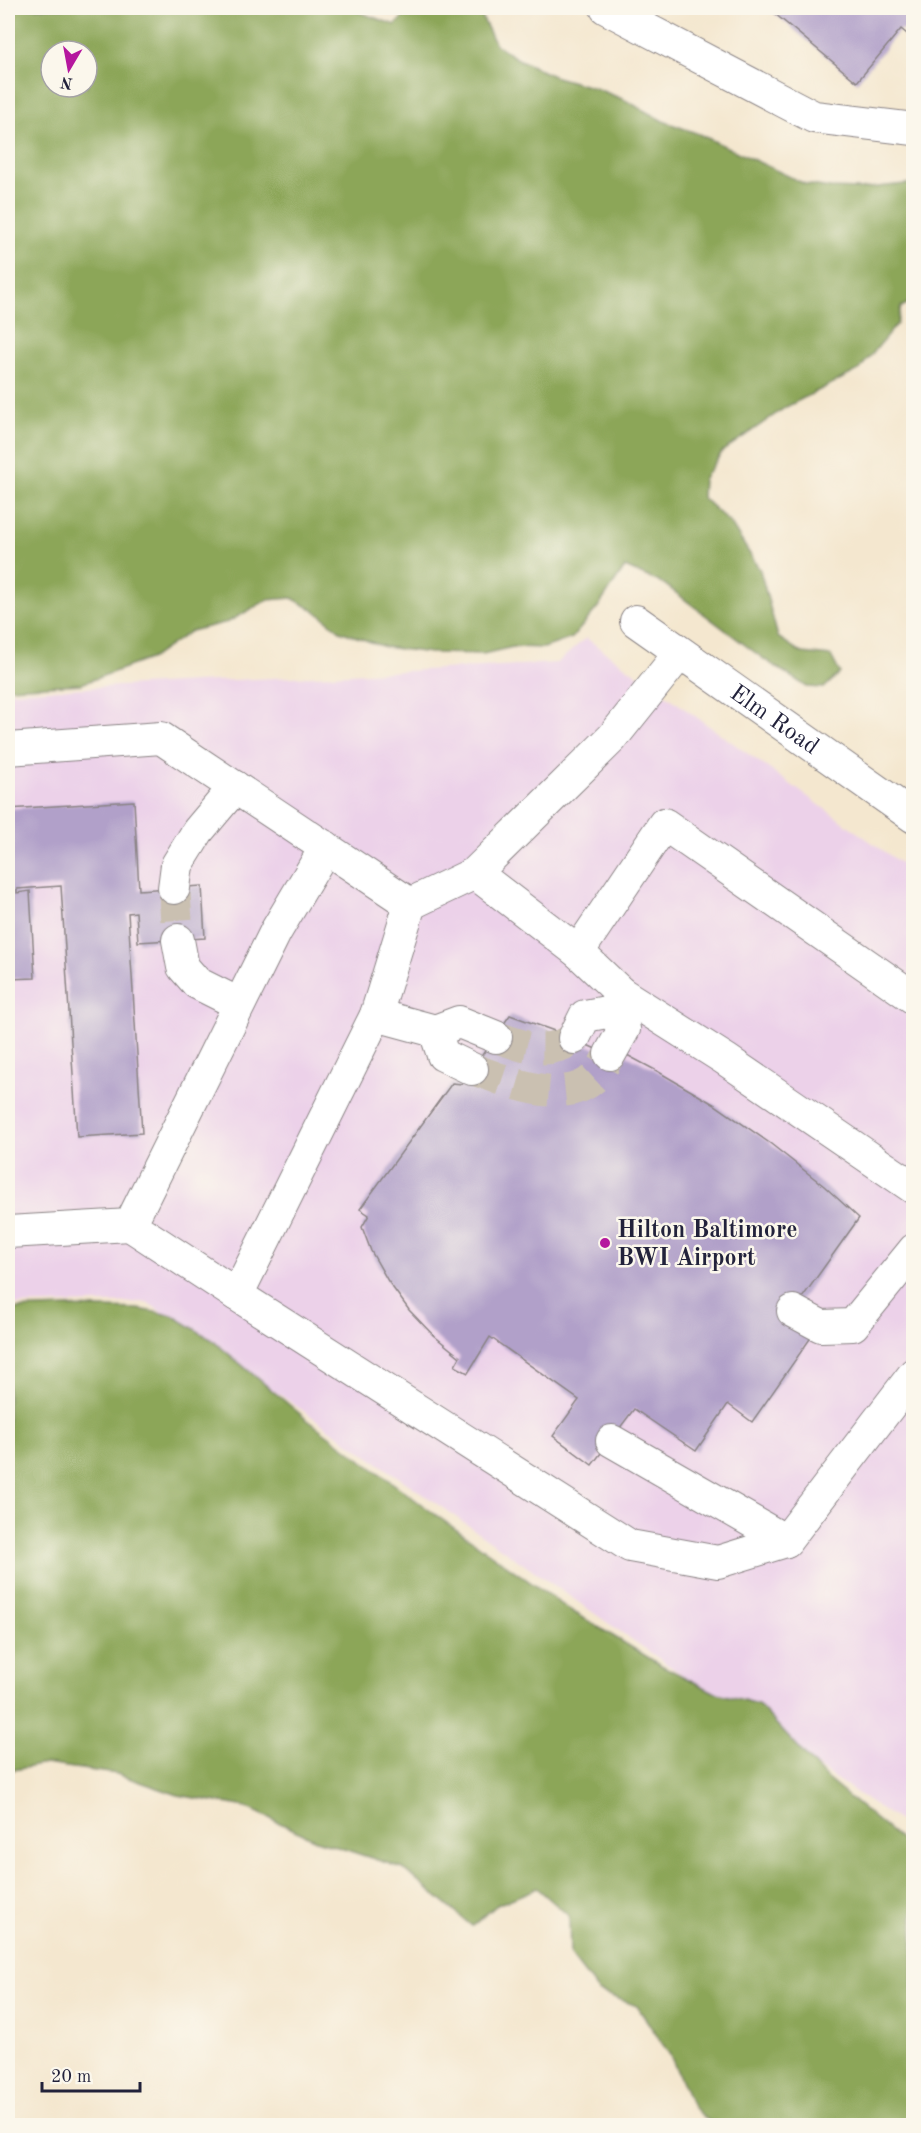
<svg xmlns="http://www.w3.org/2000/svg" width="921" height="2133" font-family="'Old Standard TT',serif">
	<rect width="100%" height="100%" fill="#fbf7ec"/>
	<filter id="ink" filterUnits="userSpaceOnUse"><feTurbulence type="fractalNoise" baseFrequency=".0167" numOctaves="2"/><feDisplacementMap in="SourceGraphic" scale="12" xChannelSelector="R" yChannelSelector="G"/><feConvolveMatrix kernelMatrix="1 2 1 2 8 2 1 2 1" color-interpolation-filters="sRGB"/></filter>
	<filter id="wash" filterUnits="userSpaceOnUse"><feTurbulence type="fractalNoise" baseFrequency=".008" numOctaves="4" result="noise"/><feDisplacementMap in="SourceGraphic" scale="24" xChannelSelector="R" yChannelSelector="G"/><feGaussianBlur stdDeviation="1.35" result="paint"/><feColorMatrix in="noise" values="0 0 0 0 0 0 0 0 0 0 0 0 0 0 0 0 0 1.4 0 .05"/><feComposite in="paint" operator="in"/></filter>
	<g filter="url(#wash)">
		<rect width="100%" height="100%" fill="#f4e7cf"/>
		<path fill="#ecd1e9" d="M586,638L913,872V1830L769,1735L147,1302L8,1305V692L557,663Z"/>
		<g fill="#8ca659" stroke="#57644a" stroke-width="1.5" fill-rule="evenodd">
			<path d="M8,8H348L395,25L412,8H482L483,19L496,45L516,58L553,76L595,88L625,100L663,121L699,134L805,184L830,188L860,189L913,183V301L901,307L897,324L859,370L786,407L723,451L703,479L702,497L731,524L760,570L778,637L802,653L831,656L840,673L824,688L807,687L765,660L664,584L625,567L598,607L572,638L544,648L513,647L483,654L430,653L385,647L340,631L317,612L292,598L267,600L228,622L191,631L152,658L81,684L8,688ZM51,51H87V87H51Z"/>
			<path d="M68,1307L138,1309L172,1315L211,1339L305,1418L440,1518L567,1608L659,1664L714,1692L758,1704L827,1779L913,1850V2125L757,2126L710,2122L693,2107L670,2055L637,2006L598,1991L570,1955L569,1916L537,1888L497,1905L472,1926L402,1868L316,1840L246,1807L178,1795L117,1774L45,1764L8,1771V1309Z"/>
		</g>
		<g id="blocks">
			<g fill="#b1a0c9">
				<path d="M768,8H914V36L912,38L901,29L857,82Z"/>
				<path d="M134,801L139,890L202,886L205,938L138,942L136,912L128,913L142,1133L77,1137L61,886L17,889V893L30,891L35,978L8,979V809Z"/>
				<path d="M510,1015L560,1033L623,1061L627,1055L657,1071L715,1105L771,1144L824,1186L859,1218L787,1319L812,1336L752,1422L728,1404L696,1451L634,1409L592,1465L553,1436L579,1400L490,1337L468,1373L455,1366L460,1357L433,1335L409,1310L388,1281L371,1251L362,1227L369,1215L360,1209L452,1083L462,1084Z"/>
			</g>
		</g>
	</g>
	<g filter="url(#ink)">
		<use href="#blocks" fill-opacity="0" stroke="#8b8485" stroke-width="1.5"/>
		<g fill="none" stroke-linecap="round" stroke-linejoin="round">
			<g stroke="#cac0b1" stroke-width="32" stroke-dasharray="32 16" stroke-linecap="butt">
				<path d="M174,888L178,940"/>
				<path d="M496,1037C522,1046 549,1057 574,1038"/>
				<path d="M472,1069C506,1080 563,1107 594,1078C600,1073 605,1062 610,1054"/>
			</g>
			<g stroke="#8b8485" stroke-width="34">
				<g id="minor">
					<path d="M606,8L814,117L914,129"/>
					<path id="s1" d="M636,621L914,817"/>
					<path d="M8,749L161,738L410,904L475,873L612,738L680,653"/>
					<path d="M475,873L578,952L621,993L725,1059L914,1188"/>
					<path d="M174,888L177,865L198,831L235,787"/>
					<path d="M410,904L376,1015L237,1295L630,1546L718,1562L786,1541L914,1374"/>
					<path d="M178,940L183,967L197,983L239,1004"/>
					<path d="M578,952L664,824L914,998"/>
					<path d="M376,1015L435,1031L443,1055L472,1069"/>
					<path d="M435,1031L459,1022L496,1037"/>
					<path d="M574,1038L585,1016L612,1011"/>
					<path d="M610,1054L624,1029L612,1011L621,993"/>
					<path d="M8,1232L130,1225"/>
					<path d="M237,1295L130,1225L276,931L326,847"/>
					<path d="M793,1311L821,1326L853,1325L914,1250"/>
					<path d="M612,1441L786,1541"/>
				</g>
			</g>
			<use href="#minor" stroke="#fff" stroke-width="32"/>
		</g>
	</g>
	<circle fill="#b5179e" stroke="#fbf7ec" stroke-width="2" cx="605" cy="1243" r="6"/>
	<g text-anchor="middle" stroke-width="5" stroke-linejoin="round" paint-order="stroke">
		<g font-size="24" fill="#22223b" stroke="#fbf7ec">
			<text dy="8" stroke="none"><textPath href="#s1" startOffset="170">Elm Road</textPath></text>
		</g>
		<g font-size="24" font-weight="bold" fill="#22223b" stroke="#fbf7ec" text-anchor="start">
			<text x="617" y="1237">Hilton Baltimore<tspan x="617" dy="28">BWI Airport</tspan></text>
		</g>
	</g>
	<rect width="921" height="2133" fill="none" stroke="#fbf7ec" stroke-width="30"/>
	<g transform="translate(69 69) rotate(190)"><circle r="28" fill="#fbf7ec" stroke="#a4a2a5" stroke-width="1.5"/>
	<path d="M0-4.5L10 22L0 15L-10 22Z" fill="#b5179e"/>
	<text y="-9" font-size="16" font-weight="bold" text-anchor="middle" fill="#22223b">N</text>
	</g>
	<path d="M42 2082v9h98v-9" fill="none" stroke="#22223b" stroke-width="3"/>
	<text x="51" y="2082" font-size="18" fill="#22223b" stroke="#fbf7ec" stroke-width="4.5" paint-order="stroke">20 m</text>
</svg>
